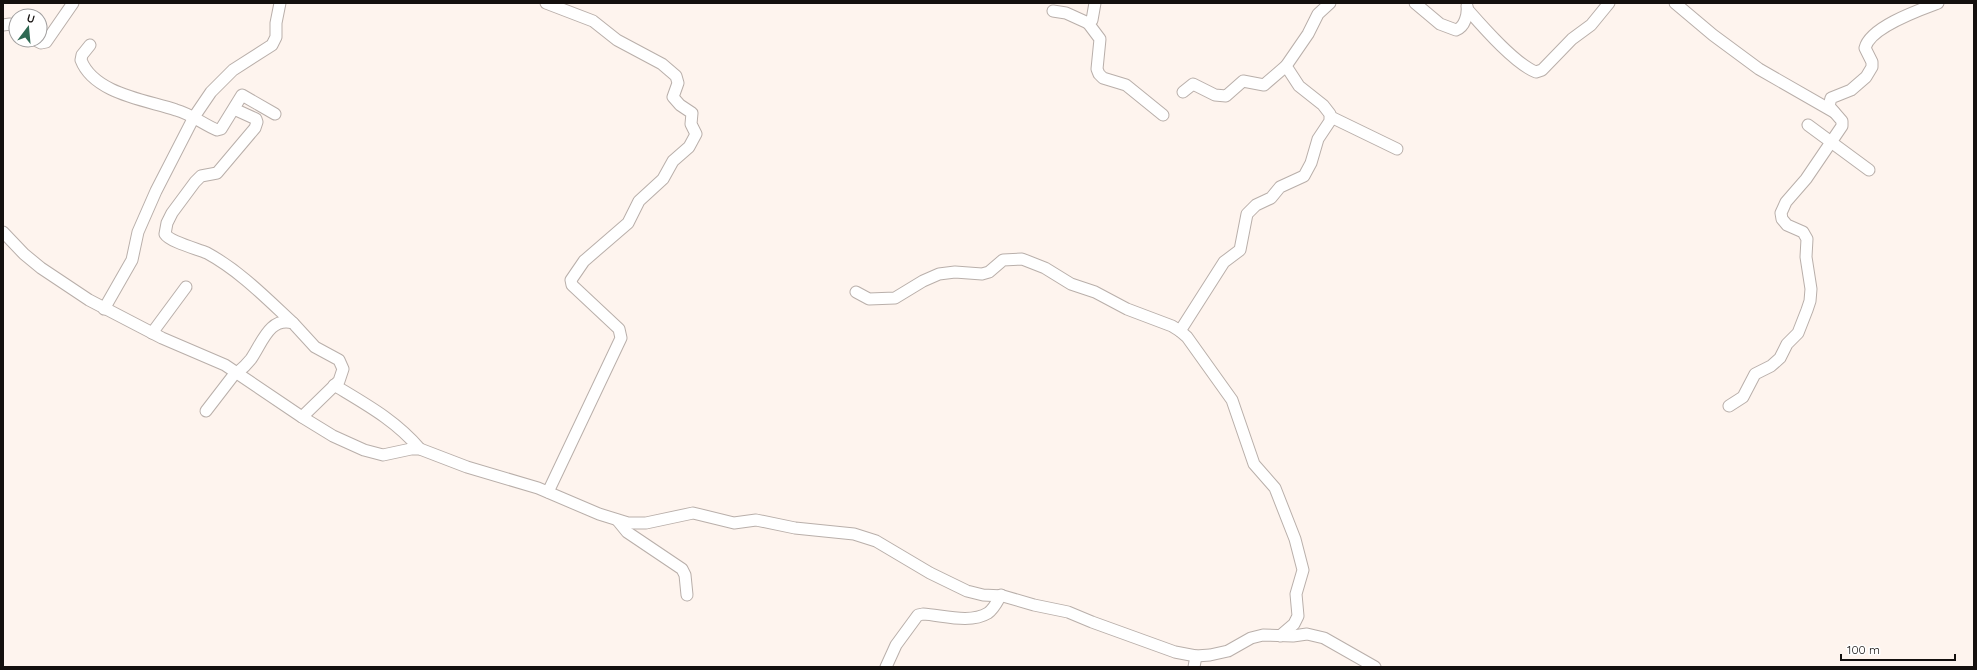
<svg xmlns="http://www.w3.org/2000/svg" width="1977" height="670" font-family="Quicksand,sans-serif">
	<rect width="100%" height="100%" fill="#fef4ee"/>
	<g fill="none" stroke-linecap="round" stroke-linejoin="round">
		<g stroke="#b9afaa" stroke-width="13">
			<g id="minor">
				<path d="M546,3L593,21L617,40L662,64L676,76L678,83L673,97L680,105L692,113L691,124L696,134L689,147L673,161L663,179L639,201L628,223L584,261L571,280L572,285L619,329L621,338L548,492"/>
				<path d="M1415,3L1440,24L1456,30C1465,27 1468,14 1467,6"/>
				<path d="M1675,3L1713,35L1759,69L1834,112"/>
				<path d="M1468,10C1483,27 1515,64 1536,72L1542,70L1572,39L1591,25L1609,3"/>
				<path d="M1053,11L1066,13L1088,23L1092,20L1095,3"/>
				<path d="M1088,23L1100,39L1097,69L1099,74L1103,78L1126,85L1163,115"/>
				<path d="M3,25L10,24L16,28"/>
				<path d="M35,40L41,43L46,42L73,3"/>
				<path d="M90,45L82,55L81,60C94,94 147,100 176,110C191,114 203,124 217,130L221,129L242,95L275,114"/>
				<path d="M1183,92L1193,84L1215,95L1226,96L1243,81L1264,85L1286,66"/>
				<path d="M234,109L256,119L257,122L255,128L217,173L201,176L195,182L172,213L167,223L165,234C170,242 198,249 207,253C240,271 266,298 293,323"/>
				<path d="M1331,117L1397,149"/>
				<path d="M1808,125L1869,170"/>
				<path d="M3,232L24,254L41,268L89,300L162,338L225,365L302,417L333,436L364,450L383,455L411,449H420L467,467L538,488L599,514L628,523H646L693,513L734,523L756,520L795,528L854,534L876,541L930,573L967,591L983,595L1003,596L1034,605L1068,612L1092,622L1175,652L1196,656L1210,655L1228,651L1251,638L1263,635L1293,636L1307,634L1324,638L1375,667"/>
				<path d="M856,292L869,299L895,298L923,281L939,274L955,272L982,274L989,272L1003,260L1022,259L1045,268L1071,284L1095,292L1127,309L1172,326L1180,331"/>
				<path d="M104,309L132,260L138,232L156,191L194,117L211,92L233,70L272,45L276,37V23L280,3"/>
				<path d="M152,333L186,287"/>
				<path d="M238,372C243,368 247,364 251,359C262,343 270,316 293,323L315,347L339,360L343,369L339,381L302,417"/>
				<path d="M334,385C367,405 395,420 420,449"/>
				<path d="M1729,406L1743,397L1755,374L1771,366L1780,358L1787,344L1798,333L1807,310L1810,301L1811,289L1806,257L1807,239L1803,232L1787,225L1782,219L1781,213L1786,202L1806,179L1842,126V121L1829,106L1831,98L1851,90L1866,77L1872,67V62L1865,48C1870,27 1919,10 1938,3"/>
				<path d="M206,411L236,372"/>
				<path d="M618,521L627,532L682,569L685,575L687,595"/>
				<path d="M1280,636L1294,624L1298,616L1296,594L1303,570L1295,539L1275,488L1254,464L1232,400L1187,337L1180,331L1224,262L1240,250L1247,214L1256,205L1271,198L1280,187L1304,176L1311,163L1318,139L1330,121V114L1323,105L1299,86L1286,66L1308,34L1318,14L1330,3"/>
				<path d="M886,667L896,645L918,615L923,614C942,615 970,624 988,613C994,609 997,602 1001,595"/>
				<path d="M1194,667L1196,656"/>
			</g>
		</g>
		<use href="#minor" stroke="#fff" stroke-width="11"/>
	</g>
	<rect width="1977" height="670" fill="none" stroke="#14100e" stroke-width="8"/>
	<g transform="translate(28 28) rotate(16)"><circle r="19" fill="#ffffff" stroke="#a19f9f"/>
	<path d="M0-3L7 15L0 10L-7 15Z" fill="#2f6953"/>
	<text y="-6" font-size="11" font-weight="bold" text-anchor="middle" fill="#14100e">U</text>
	</g>
	<path d="M1841 654v6h114v-6" fill="none" stroke="#14100e" stroke-width="2"/>
	<text x="1847" y="654" font-size="12" fill="#14100e" stroke="#ffffff" stroke-width="3" paint-order="stroke">100 m</text>
</svg>
